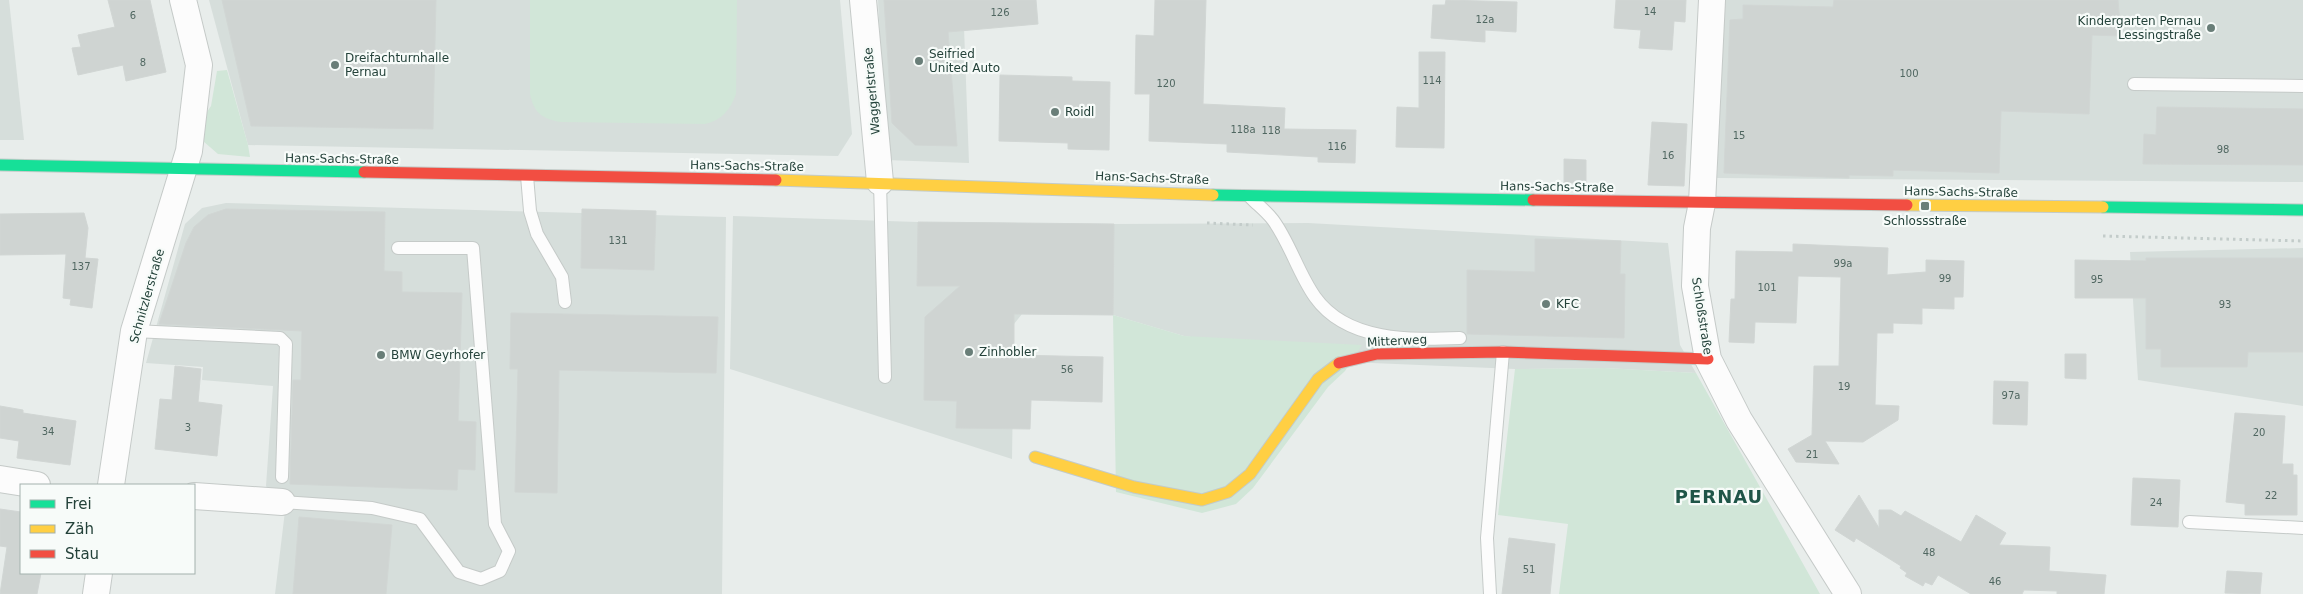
<svg xmlns="http://www.w3.org/2000/svg" width="2303" height="594" font-family="'DejaVu Sans',sans-serif">
	<rect width="100%" height="100%" fill="#e8edeb"/>
	<g fill="#d6dedb">
		<path d="M0,0H9L24,140H0Z"/>
		<path d="M209,0H840L852,134L838,156L248,145Z"/>
		<path d="M878,0H963L969,163L886,160Z"/>
		<path d="M1725,0H2303V182L1717,178Z"/>
		<path d="M226,203L726,217L722,594H275L285,511L266,486L273,386L202,380L203,367L146,363L185,224L202,208Z"/>
		<path d="M733,216L918,222L1114,224L1308,223L1668,243L1680,345L1696,373L1605,368L1515,369L1372,363L1184,336L1113,315L1022,314L1014,324L1012,459L730,369Z"/>
		<path d="M2303,248V406L2138,380L2130,252Z"/>
	</g>
	<g fill="#d1e6d8">
		<path d="M530,0H737L736,94C730,110 722,120 705,124L561,122C542,119 534,113 530,94Z"/>
		<path d="M227,70L248,145L250,157L218,154L203,141V118L211,106L217,71Z"/>
		<path d="M1113,315L1184,336L1362,345L1345,371L1328,387L1253,488L1236,504L1202,513L1116,492Z"/>
		<path d="M1605,368L1696,373L1820,594H1559L1568,524L1498,515L1515,369Z"/>
	</g>
	<g fill="#cfd4d2" stroke="#d1d6d4">
		<path d="M108,0H150L166,72L126,81L123,65L78,75L72,48L81,47L78,35L115,27Z"/>
		<path d="M222,0H436L433,129L251,126Z"/>
		<path d="M884,0H1036L1038,24L948,32L957,146L915,145L892,123Z"/>
		<path d="M1155,0H1206L1203,104L1285,108L1284,129L1356,130L1355,163L1318,162V157L1227,152V144L1149,141L1150,94H1135L1136,35L1154,36Z"/>
		<path d="M1446,0L1517,2L1516,32L1485,30V42L1431,38L1433,5H1445Z"/>
		<path d="M1616,0H1686L1685,22L1674,21L1672,50L1639,48L1641,30L1614,28Z"/>
		<path d="M1834,0H2118L2121,36L2092,35L2089,114L2001,111L1999,173L1893,170V176L1849,175V178L1724,173L1730,20L1743,19V5L1833,7Z"/>
		<path d="M1419,52H1445L1444,148L1396,147L1397,107L1419,108Z"/>
		<path d="M1000,75L1072,77V81L1110,82L1109,150L1068,149V143L999,141Z"/>
		<path d="M2157,107L2303,109V165L2143,164L2144,134L2156,135Z"/>
		<path d="M1652,122L1687,124L1684,186L1648,185Z"/>
		<path d="M1564,159L1586,160V183H1564Z"/>
		<path d="M226,209L385,212L384,271L402,272V292L462,293L458,421L476,422L475,470L458,469L457,490L290,484L293,380H301L302,331L159,324L186,243L194,227L208,215Z"/>
		<path d="M582,209L656,211L654,270L581,268Z"/>
		<path d="M84,213L88,228L85,258L98,259L92,308L70,305L71,299L63,298L66,254L0,255V214Z"/>
		<path d="M918,222L1114,224L1113,315L1014,314V355L1103,357L1102,402L1031,400L1030,429L956,428L957,401L924,400L925,317L960,286H917Z"/>
		<path d="M1535,239L1621,241L1620,274H1625L1624,338L1467,334V270L1535,272Z"/>
		<path d="M1793,244L1888,248L1887,275L1926,272V260L1964,261L1963,297H1954V309L1922,308V324L1893,323V333H1877L1875,405L1899,406L1898,420L1863,442L1825,441L1839,464L1796,462L1788,449L1812,435L1814,366H1839L1841,277L1798,276L1796,323L1755,322L1754,343L1729,342L1731,299H1735L1736,251L1793,252Z"/>
		<path d="M2146,258H2303V352H2248L2247,367H2161V349H2146V298H2075V260L2146,261Z"/>
		<path d="M511,313L718,317L716,373L559,370L557,493L515,492L518,369H510Z"/>
		<path d="M2065,354H2086V379L2065,378Z"/>
		<path d="M175,366L201,369L198,402L222,405L217,456L155,449L160,399L172,400Z"/>
		<path d="M1994,381L2028,382L2027,425L1993,424Z"/>
		<path d="M0,406L23,410V413L76,421L70,465L17,458L19,441L0,438Z"/>
		<path d="M2235,413L2285,416L2282,464H2293V475H2297V515H2245V504L2226,502Z"/>
		<path d="M2133,478L2180,480L2178,527L2131,525Z"/>
		<path d="M1859,495L1879,528V510H1891L1901,516L1905,511L1961,542L1976,515L2006,533L1999,545L2050,547L2049,571L2106,575L2104,594H2057V591L2024,590L2022,594H1971L1938,575L1932,585L1925,582L1923,586L1905,576L1907,573L1900,568L1901,566L1856,538L1854,542L1835,530Z"/>
		<path d="M0,509L21,512V573H41L37,594H0L7,547L0,546Z"/>
		<path d="M299,517L392,525L386,594H293Z"/>
		<path d="M1509,538L1555,544L1550,594H1502Z"/>
		<path d="M2227,571L2262,573L2260,594L2225,593Z"/>
	</g>
	<g fill="none" stroke-linecap="round" stroke-linejoin="round">
		<g stroke="#c5cac8" stroke-width="14">
			<g id="lane">
				<path d="M2134,84L2303,86"/>
				<path d="M527,176L530,211L537,234L562,277L565,302"/>
				<path d="M880,182L885,377"/>
				<path d="M1251,198C1258,205 1267,212 1273,220C1290,243 1298,273 1315,297C1347,342 1411,340 1460,338"/>
				<path d="M134,331L280,338L286,344L282,477"/>
				<path d="M282,502L372,508L420,519L459,572L481,579L500,571L509,551L495,524L473,248H398"/>
				<path d="M2189,522L2303,528"/>
				<path d="M1490,594L1487,538L1503,352"/>
			</g>
		</g>
		<g stroke="#c5cac8" stroke-width="28">
			<g id="street">
				<path d="M863,0L880,182"/>
				<path d="M1712,0L1702,203L1697,228L1695,286L1708,359L1739,420L1848,594"/>
				<path d="M0,479L37,485"/>
				<path d="M111,485L134,331L189,151L199,65L183,0"/>
				<path d="M194,496L282,502"/>
				<path d="M96,594L99,573"/>
			</g>
		</g>
		<g stroke="#c3cbc8" stroke-width="13">
			<g id="fast">
				<path d="M0,165L364,172"/>
				<path d="M1213,195L1533,200"/>
				<path d="M2103,207L2303,210"/>
			</g>
		</g>
		<g stroke="#c3cbc8" stroke-width="13">
			<g id="slow">
				<path d="M776,180L1213,195"/>
				<path d="M1907,205L2103,207"/>
				<path d="M1035,457L1134,487L1202,500L1228,492L1250,474L1318,379L1339,363"/>
			</g>
		</g>
		<g stroke="#c3cbc8" stroke-width="13">
			<g id="jam">
				<path d="M364,172L776,180"/>
				<path d="M1533,200L1907,205"/>
				<path d="M1339,363L1377,354L1503,352L1708,359"/>
			</g>
		</g>
		<g stroke="#c3ccca" stroke-width="3" stroke-dasharray="2.5 4" stroke-linecap="butt">
			<path d="M1207,223L1253,225"/>
			<path d="M2103,236L2303,241"/>
		</g>
		<use href="#lane" stroke="#fcfcfc" stroke-width="12"/>
		<use href="#street" stroke="#fcfcfc" stroke-width="26"/>
		<use href="#fast" stroke="#16e098" stroke-width="11"/>
		<use href="#slow" stroke="#ffcf43" stroke-width="11"/>
		<use href="#jam" stroke="#f24e42" stroke-width="11"/>
	</g>
	<g fill="#697e78" stroke="#f7fbf9" stroke-width="2">
		<circle cx="2211" cy="28" r="5"/>
		<circle cx="919" cy="61" r="5"/>
		<circle cx="335" cy="65" r="5"/>
		<circle cx="1055" cy="112" r="5"/>
		<rect x="1920" y="201" width="10" height="10" rx="2.5"/>
		<circle cx="1546" cy="304" r="5"/>
		<circle cx="969" cy="352" r="5"/>
		<circle cx="381" cy="355" r="5"/>
	</g>
	<g text-anchor="middle" stroke-width="4.5" stroke-linejoin="round" paint-order="stroke">
		<g font-size="10" fill="#506761">
			<text x="1650" y="15">14</text>
			<text x="1000" y="16">126</text>
			<text x="133" y="19">6</text>
			<text x="1485" y="23">12a</text>
			<text x="143" y="66">8</text>
			<text x="1909" y="77">100</text>
			<text x="1432" y="84">114</text>
			<text x="1166" y="87">120</text>
			<text x="1243" y="133">118a</text>
			<text x="1271" y="134">118</text>
			<text x="1739" y="139">15</text>
			<text x="1337" y="150">116</text>
			<text x="2223" y="153">98</text>
			<text x="1668" y="159">16</text>
			<text x="618" y="244">131</text>
			<text x="1843" y="267">99a</text>
			<text x="81" y="270">137</text>
			<text x="1945" y="282">99</text>
			<text x="2097" y="283">95</text>
			<text x="1767" y="291">101</text>
			<text x="2225" y="308">93</text>
			<text x="1067" y="373">56</text>
			<text x="1844" y="390">19</text>
			<text x="2011" y="399">97a</text>
			<text x="188" y="431">3</text>
			<text x="48" y="435">34</text>
			<text x="2259" y="436">20</text>
			<text x="1812" y="458">21</text>
			<text x="2271" y="499">22</text>
			<text x="2156" y="506">24</text>
			<text x="1929" y="556">48</text>
			<text x="1529" y="573">51</text>
			<text x="1995" y="585">46</text>
		</g>
		<g font-size="12" fill="#24423a" stroke="#f7fbf9" text-anchor="start">
			<text x="2201" y="25" text-anchor="end">Kindergarten Pernau<tspan x="2201" dy="14">Lessingstraße</tspan></text>
			<text x="929" y="58">Seifried<tspan x="929" dy="14">United Auto</tspan></text>
			<text x="345" y="62">Dreifachturnhalle<tspan x="345" dy="14">Pernau</tspan></text>
			<text x="1065" y="116">Roidl</text>
			<text x="1925" y="225" text-anchor="middle">Schlossstraße</text>
			<text x="1556" y="308">KFC</text>
			<text x="979" y="356">Zinhobler</text>
			<text x="391" y="359">BMW Geyrhofer</text>
		</g>
		<g font-size="12" fill="#24423a" stroke="#f7fbf9">
			<text transform="translate(872 91) rotate(-95)" y="4">Waggerlstraße</text>
			<text transform="translate(342 159) rotate(1)" y="4">Hans-Sachs-Straße</text>
			<text transform="translate(747 166) rotate(1)" y="4">Hans-Sachs-Straße</text>
			<text transform="translate(1152 178) rotate(2)" y="4">Hans-Sachs-Straße</text>
			<text transform="translate(1557 187) rotate(1)" y="4">Hans-Sachs-Straße</text>
			<text transform="translate(1961 192) rotate(1)" y="4">Hans-Sachs-Straße</text>
			<text transform="translate(147 296) rotate(-74)" y="4">Schnitzlerstraße</text>
			<text transform="translate(1702 316) rotate(81)" y="4">Schloßstraße</text>
			<text transform="translate(1397 341) rotate(-3)" y="4">Mitterweg</text>
		</g>
		<g font-size="18" font-weight="bold" letter-spacing="1" fill="#1f5548" stroke="#f7fbf9">
			<text x="1719" y="503">PERNAU</text>
		</g>
	</g>
	<rect x="20" y="484" width="175" height="90" fill="#f7fbf9" stroke="#a3b1ad"/>
	<rect x="30" y="500" width="25" height="8" fill="#16e098" stroke="#a3b1ad"/>
	<text x="65" y="509" font-size="15" fill="#24423a">Frei</text>
	<rect x="30" y="525" width="25" height="8" fill="#ffcf43" stroke="#a3b1ad"/>
	<text x="65" y="534" font-size="15" fill="#24423a">Zäh</text>
	<rect x="30" y="550" width="25" height="8" fill="#f24e42" stroke="#a3b1ad"/>
	<text x="65" y="559" font-size="15" fill="#24423a">Stau</text>
</svg>
